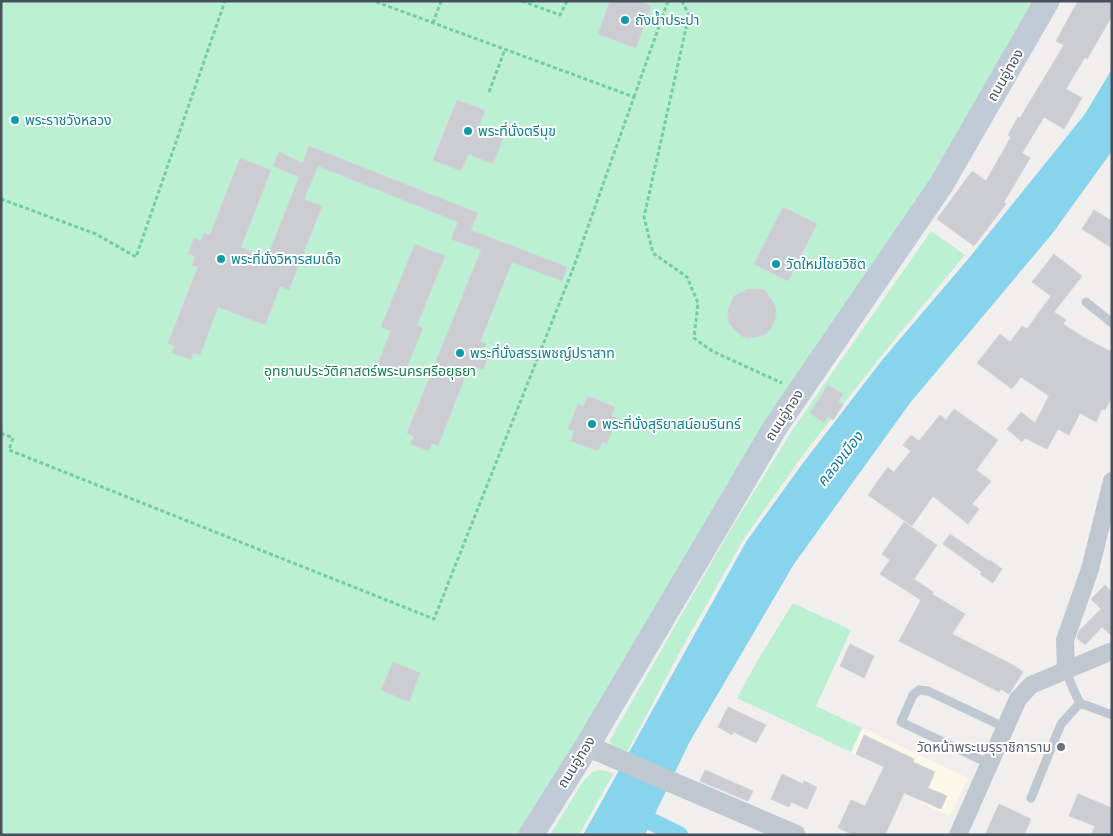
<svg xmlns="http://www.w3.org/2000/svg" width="1113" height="836" font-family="Barlow,'Noto Sans Thai',sans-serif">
	<rect width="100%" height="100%" fill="#f1eeee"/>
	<path fill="#fcf7e7" d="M862,728L968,778L950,816L918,802L924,788L851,752Z"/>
	<g fill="#bcf0d2">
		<path d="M1,1H1038L934,181L522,835H1Z"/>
		<path d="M931,231L965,255L895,339L802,456L743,540L678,655L626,754L611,746L610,740L726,537L793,429Z"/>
		<path d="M793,603L851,630L816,706L862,728L851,752L737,698L759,658Z"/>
		<path d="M599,770L607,771L613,774L579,835H550L582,783L591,773Z"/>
	</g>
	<path fill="#88d4ed" d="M1112,69V151L1052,234L910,403L794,564L689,743L645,835H583L746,542L803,463L883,359L969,258L1085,114Z"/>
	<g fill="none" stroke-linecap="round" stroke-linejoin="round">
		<path stroke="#88d4ed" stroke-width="18" d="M632,812L679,835"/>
	</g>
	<g fill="#cbcdd3" stroke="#d2d4da">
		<path d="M610,1H639L651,6L636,48L598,34Z"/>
		<path d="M1078,1H1112V16L1087,59L1085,57L1066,89L1082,98L1064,129L1044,117L1022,153L1030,158L1004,202L1006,204L974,246L937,219L972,171L986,181L1011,137L1008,135L1018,117L1020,118L1064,45L1056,41Z"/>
		<path d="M457,100L485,110L479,126L504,136L493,164L468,154L461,171L433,160Z"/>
		<path d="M309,146L478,213L471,230L567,267L562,281L512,262L480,342L486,344L483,352L489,354L483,370L477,367L473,375L467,372L438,446L432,443L429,451L410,444L414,436L407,433L481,250L451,239L458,222L318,166L304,199L322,206L289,290L280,286L265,325L218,307L200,355L193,353L191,360L172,353L175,346L168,343L198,267L192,265L195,256L188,254L194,238L201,241L204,233L210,235L240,158L271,170L241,247L267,258L299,177L273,166L279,152L303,163Z"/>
		<path d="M783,207L817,224L788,281L754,264Z"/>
		<path d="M1094,210L1112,221V248L1082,229Z"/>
		<path d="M415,244L445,256L417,325L423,328L402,379L376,368L391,331L381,327Z"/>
		<path d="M1054,254L1082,276L1054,312L1066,320L1063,324L1083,337L1112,352V397L1105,410L1102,409L1096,422L1080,413L1069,435L1058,429L1047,449L1025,438L1022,442L1007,429L1021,412L1035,423L1049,396L1021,377L1012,389L977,363L1000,334L1010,342L1022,326L1027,329L1051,296L1032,282Z"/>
		<path d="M747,289H764L773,302L776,309V317L770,330L764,335L756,337L748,338L741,336L730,325L728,318V310L734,296Z"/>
		<path d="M828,385L843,394L838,402L843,405L833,420L828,416L824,423L810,413Z"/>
		<path d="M588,396L615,407L611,416L617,418L607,444L602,442L598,451L571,441L574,431L568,429L578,404L584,406Z"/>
		<path d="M954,409L998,440L976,470L991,481L972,504L979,509L968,524L933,496L912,526L868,495L888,467L894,472L911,451L903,445L911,435L919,441L940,415L946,420Z"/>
		<path d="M904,522L937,545L914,579L933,592L932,594L965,614L952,634L1013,665L1023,672L1009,694L1001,689L999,692L899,641L921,600L880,574L890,560L882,554Z"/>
		<path d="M950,534L989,561L990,560L1002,569L993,583L980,574L982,572L943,544Z"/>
		<path d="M1105,585L1112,592V636L1102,627L1085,645L1077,638L1079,631L1101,609L1091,599Z"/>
		<path d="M850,644L874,656L864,678L840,666Z"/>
		<path d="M393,662L420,673L409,702L381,690Z"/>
		<path d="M728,707L766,725L756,743L734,732L732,735L718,727Z"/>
		<path d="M864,735L914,759L913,762L935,772L928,788L947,796L941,809L904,793L885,835H854L838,828L851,800L865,806L884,767L856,754Z"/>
		<path d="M705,770L753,791L748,801L700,781Z"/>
		<path d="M782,774L803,784L804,781L817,787L807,809L791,802L789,807L771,799Z"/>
		<path d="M1078,794L1112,808V835H1091L1095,826L1069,816Z"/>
		<path d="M999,804L1031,819L1024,835H985Z"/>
	</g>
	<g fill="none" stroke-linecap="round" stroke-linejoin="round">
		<g stroke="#73cea6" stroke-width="3" stroke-dasharray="4 2.5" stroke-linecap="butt">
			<path d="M522,1L560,15L567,1"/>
			<path d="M682,1L689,15L644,217L653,253L687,277L698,303L694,338L712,351L782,383"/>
			<path d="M433,23L441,1"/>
			<path d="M489,92L505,49"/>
			<path d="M634,97L668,1"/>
			<path d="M1,199L96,234L136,257L225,1"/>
			<path d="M1,433L13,438L9,450L434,619L573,269L634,97L374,1"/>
		</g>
		<g stroke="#bfc8d1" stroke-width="9">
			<path d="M1086,302L1112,323"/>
			<path d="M1066,671L1074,691L1080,703L1112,715"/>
			<path d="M990,764L901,722L913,695L919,690L928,691L1006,728"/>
			<path d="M1031,798L1061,724L1080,703"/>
		</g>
		<g stroke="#bfc8d1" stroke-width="18">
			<path d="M1066,671L1065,640L1090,569L1112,481"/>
			<path d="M958,835L1018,699L1031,685L1112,651"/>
		</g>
		<path stroke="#bfc8d1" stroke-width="21" d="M587,746L795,835"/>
		<path stroke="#c1cbd8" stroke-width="25" d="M531,835L587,746L776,426L941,185L1047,1"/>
	</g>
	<g fill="#0f9aa8" stroke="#fff" stroke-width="2">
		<circle cx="625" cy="20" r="5"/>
		<circle cx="15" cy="120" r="5"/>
		<circle cx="468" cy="131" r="5"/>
		<circle cx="221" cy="259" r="5"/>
		<circle cx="776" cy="264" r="5"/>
		<circle cx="460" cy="353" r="5"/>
		<circle cx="592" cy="424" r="5"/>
	</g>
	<circle fill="#6b7280" stroke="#fff" stroke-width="2" cx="1061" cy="747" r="5"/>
	<g text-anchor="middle" stroke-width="4" stroke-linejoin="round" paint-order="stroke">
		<g font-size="14" fill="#0d838f" stroke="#fff" text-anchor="start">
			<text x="635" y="25">ถังน้ำประปา</text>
			<text x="25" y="125">พระราชวังหลวง</text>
			<text x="478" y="136">พระที่นั่งตรีมุข</text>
			<text x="231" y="264">พระที่นั่งวิหารสมเด็จ</text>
			<text x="786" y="269">วัดใหม่ไชยวิชิต</text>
			<text x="470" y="358">พระที่นั่งสรรเพชญ์ปราสาท</text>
			<text x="602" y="429">พระที่นั่งสุริยาสน์อมรินทร์</text>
		</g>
		<g font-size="14" fill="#46515c" stroke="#fff">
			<text transform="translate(1005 75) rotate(-60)" y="5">ถนนอู่ทอง</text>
			<text transform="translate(784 415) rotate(-57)" y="5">ถนนอู่ทอง</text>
			<text transform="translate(576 762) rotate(-58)" y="5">ถนนอู่ทอง</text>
		</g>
		<g font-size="14" fill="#157f4f" stroke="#fff">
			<text x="370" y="376">อุทยานประวัติศาสตร์พระนครศรีอยุธยา</text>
		</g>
		<g font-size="14" fill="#5b616d" stroke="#fff" text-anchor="end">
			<text x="1051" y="752">วัดหน้าพระเมรุราชิการาม</text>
		</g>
		<g font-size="15" font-style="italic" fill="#0a7ca4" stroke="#fff">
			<text transform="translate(840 459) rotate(-52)" y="5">คลองเมือง</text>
		</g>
	</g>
	<rect width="1113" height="836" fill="none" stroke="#46515c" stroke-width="5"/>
</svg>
